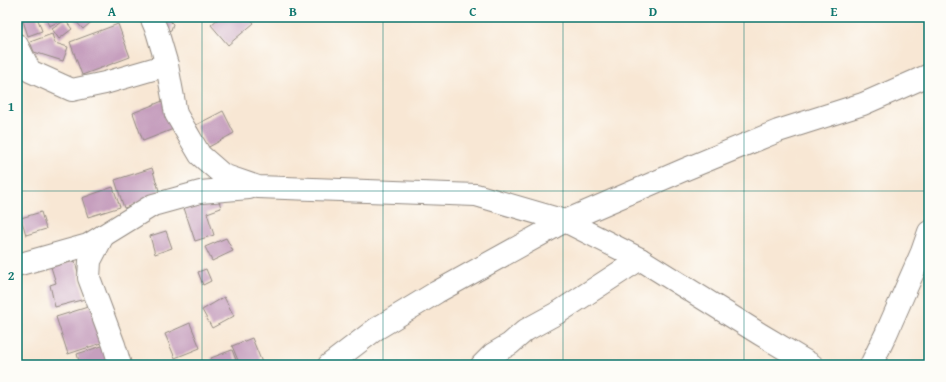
<svg xmlns="http://www.w3.org/2000/svg" width="946" height="382" font-family="'Gentium Book Plus',serif">
	<rect width="100%" height="100%" fill="#fdfcf7"/>
	<filter id="ink" filterUnits="userSpaceOnUse"><feTurbulence type="fractalNoise" baseFrequency=".025" numOctaves="2"/><feDisplacementMap in="SourceGraphic" scale="8" xChannelSelector="R" yChannelSelector="G"/><feConvolveMatrix kernelMatrix="1 2 1 2 8 2 1 2 1" color-interpolation-filters="sRGB"/></filter>
	<filter id="wash" filterUnits="userSpaceOnUse"><feTurbulence type="fractalNoise" baseFrequency=".012" numOctaves="4" result="noise"/><feDisplacementMap in="SourceGraphic" scale="16" xChannelSelector="R" yChannelSelector="G"/><feGaussianBlur stdDeviation="0.9" result="paint"/><feColorMatrix in="noise" values="0 0 0 0 0 0 0 0 0 0 0 0 0 0 0 0 0 1.4 0 .05"/><feComposite in="paint" operator="in"/></filter>
	<g filter="url(#wash)">
		<rect width="100%" height="100%" fill="#f8e7d4"/>
		<g id="blocks">
			<g fill="#c69fbe">
				<path d="M26,17H37L42,31L28,36L22,18Z"/>
				<path d="M45,17H64L65,19L49,26Z"/>
				<path d="M72,17H97L83,29Z"/>
				<path d="M220,17H249L254,23L228,45L211,25Z"/>
				<path d="M166,19L170,21L173,24L171,30L168,31L163,20Z"/>
				<path d="M65,20L72,29L59,39L52,29Z"/>
				<path d="M118,24L130,57L82,75L70,42Z"/>
				<path d="M52,34L55,43L68,47L63,61L34,52L30,42Z"/>
				<path d="M165,100L176,128L143,141L133,113Z"/>
				<path d="M223,111L234,133L207,148L196,125Z"/>
				<path d="M152,168L161,197L124,208L115,180Z"/>
				<path d="M113,187L120,207L88,217L82,198Z"/>
				<path d="M218,197L221,208L207,213L214,235L195,241L184,208Z"/>
				<path d="M41,212L46,229L26,235L21,218Z"/>
				<path d="M166,231L172,248L155,254L150,236Z"/>
				<path d="M226,238L233,251L212,261L205,247Z"/>
				<path d="M75,261L85,299L55,307L50,285L56,283L51,267Z"/>
				<path d="M206,269L211,281L203,285L198,272Z"/>
				<path d="M224,297L234,316L212,328L202,310Z"/>
				<path d="M91,306L102,343L68,354L56,317Z"/>
				<path d="M190,323L200,348L175,358L165,334Z"/>
				<path d="M252,338L263,365H240L232,346Z"/>
				<path d="M105,345L111,364L80,365L77,354Z"/>
				<path d="M232,350L238,365H214L211,358Z"/>
			</g>
		</g>
	</g>
	<g filter="url(#ink)">
		<use href="#blocks" fill-opacity="0" stroke="#928980" stroke-width="1"/>
		<g fill="none" stroke-linecap="round" stroke-linejoin="round">
			<g stroke="#928980" stroke-width="24">
				<g id="minor">
					<path d="M151,17L157,31L167,65L176,114L200,155L223,175L258,187L476,195L565,221L640,259L760,334L812,365"/>
					<path d="M17,45L30,71L72,90L105,83L167,65"/>
					<path d="M103,236L90,261L89,278L114,345L120,365"/>
					<path d="M17,265L88,245L153,205L200,192L249,188"/>
					<path d="M329,365L376,329L437,292L565,221L686,169L778,131L863,104L929,75"/>
					<path d="M482,365L493,354L510,344L526,330L559,312L640,259"/>
					<path d="M871,365L886,334L922,252L929,232"/>
				</g>
			</g>
			<use href="#minor" stroke="#fff" stroke-width="22"/>
		</g>
	</g>
	<path fill="none" stroke="#0f766e" stroke-width="1" stroke-opacity="0.55" d="M202,17V365M383,17V365M563,17V365M744,17V365M17,191H929"/>
	<rect width="946" height="382" fill="none" stroke="#fdfcf7" stroke-width="44"/>
	<rect x="22" y="22" width="902" height="338" fill="none" stroke="#0f766e" stroke-width="1.5"/>
	<g font-size="13" text-anchor="middle" font-weight="bold" fill="#0f766e">
		<text x="112" y="16">A</text>
		<text x="293" y="16">B</text>
		<text x="473" y="16">C</text>
		<text x="653" y="16">D</text>
		<text x="834" y="16">E</text>
		<text x="11" y="111">1</text>
		<text x="11" y="280">2</text>
	</g>
</svg>
